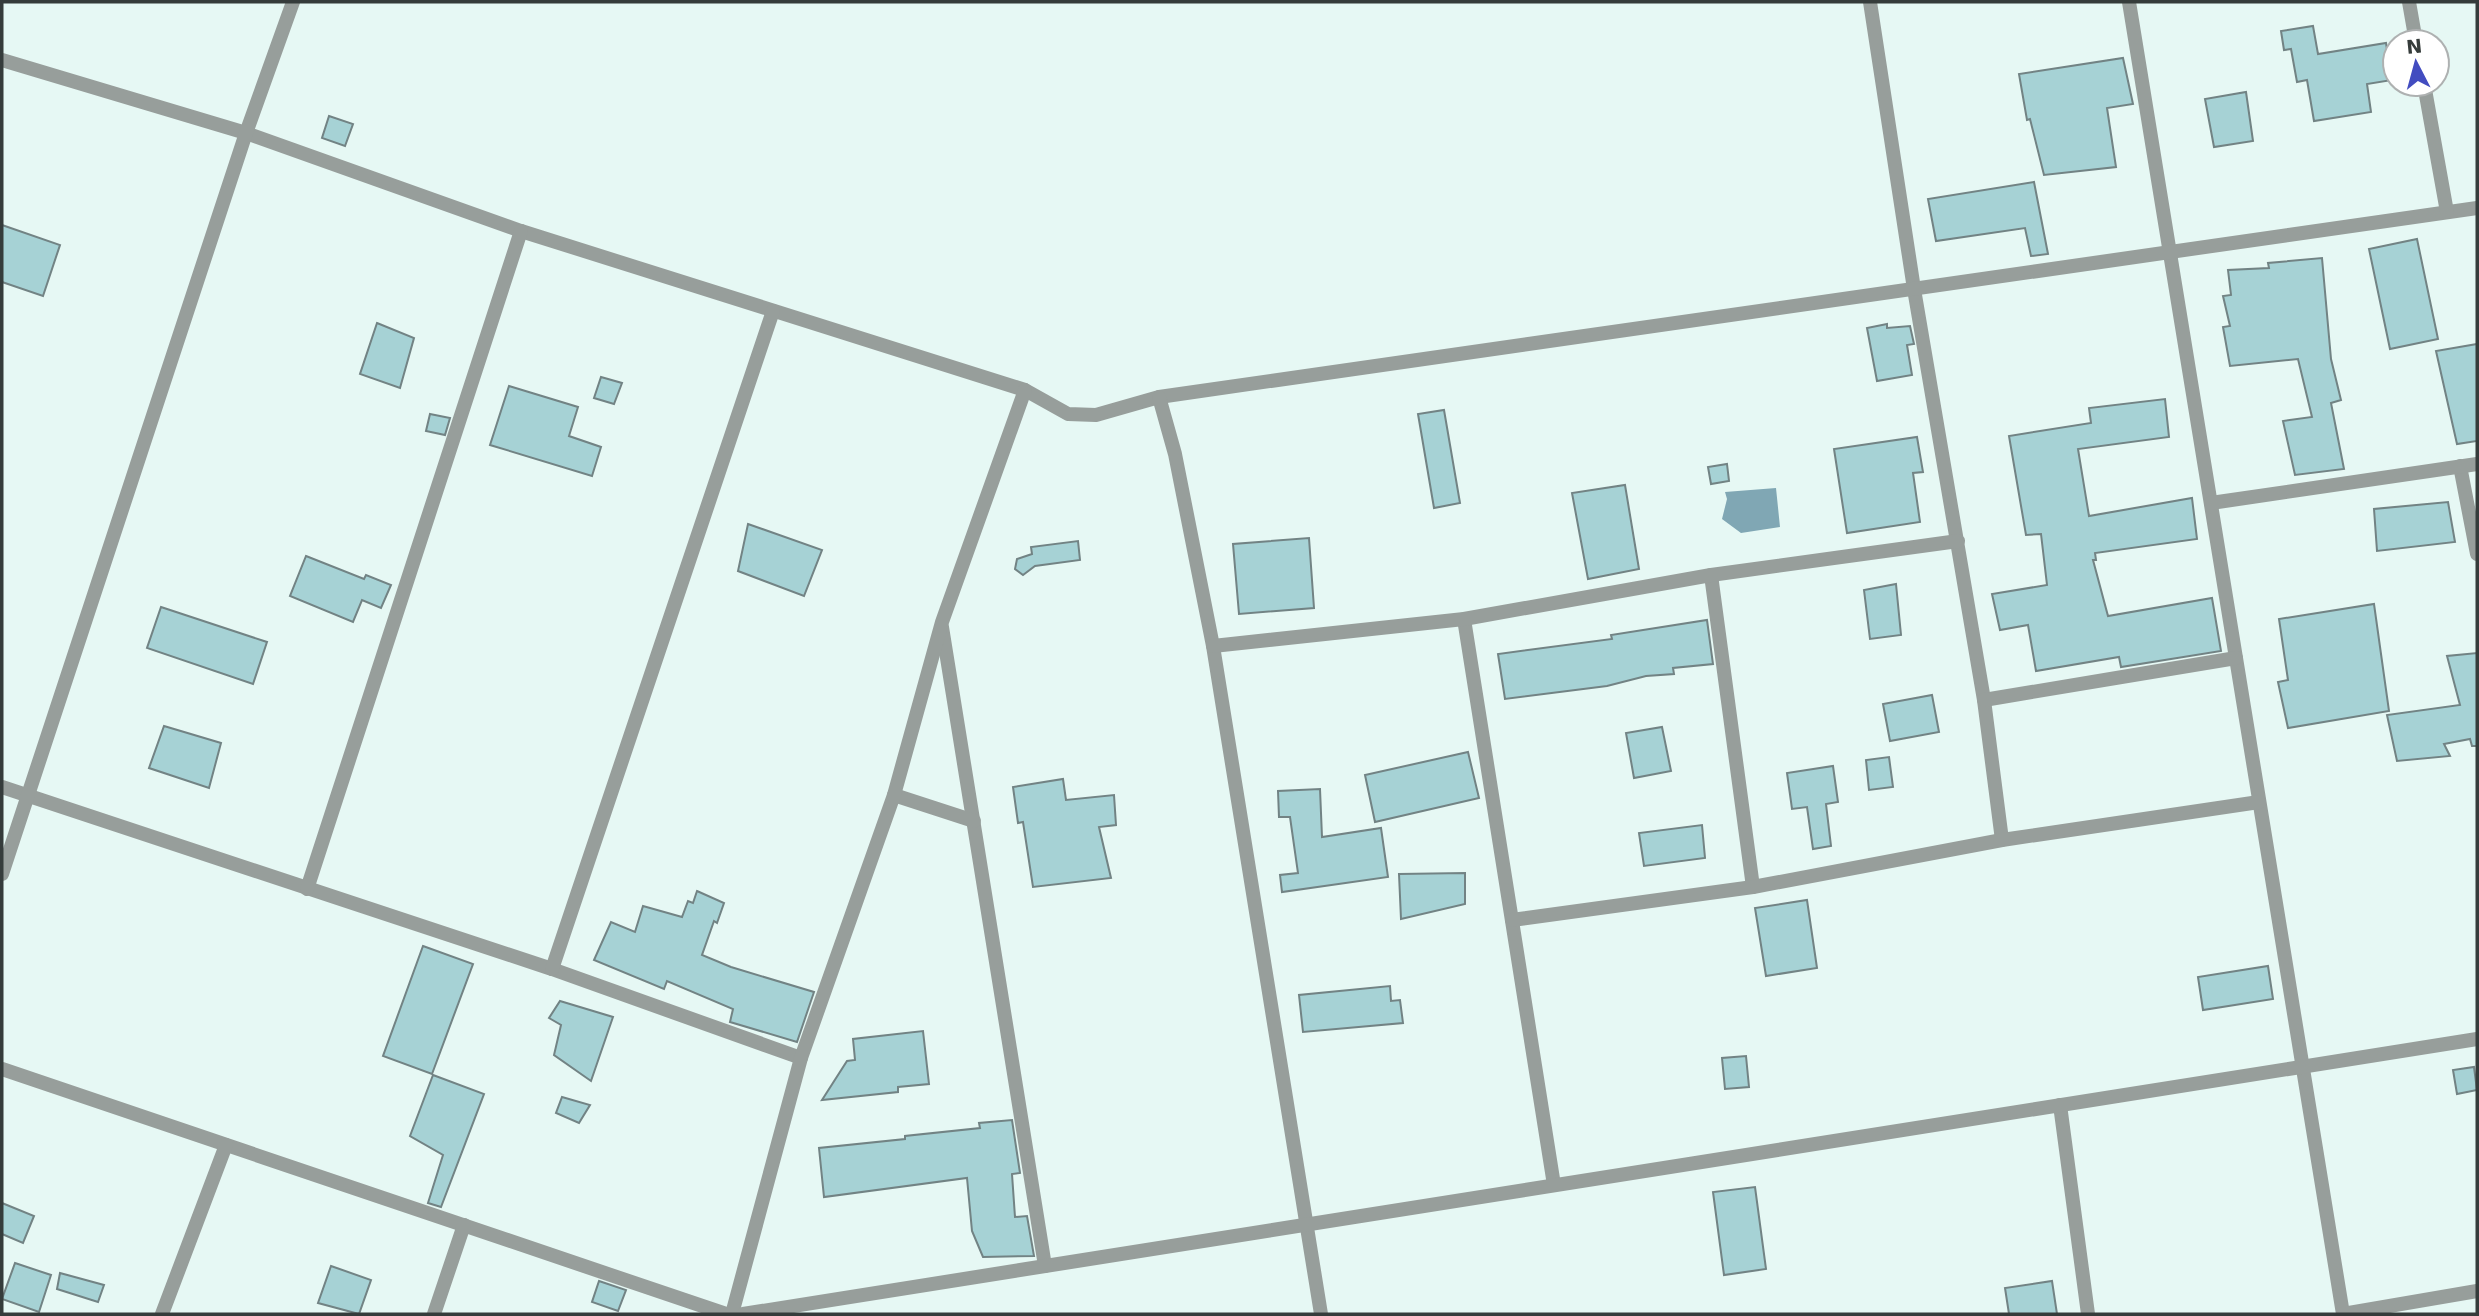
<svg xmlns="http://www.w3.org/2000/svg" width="2479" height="1316" font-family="'DejaVu Sans',sans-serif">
	<rect width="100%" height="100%" fill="#e6f8f4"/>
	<path fill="#80a7b4" d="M1776,488L1780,527L1741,533L1722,519L1727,499L1725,492Z"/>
	<g fill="#a6d2d5" stroke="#728384" stroke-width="2">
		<path d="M2313,26L2318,54L2386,43L2392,80L2367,84L2371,112L2314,121L2307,80L2297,82L2291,49L2284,50L2281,31Z"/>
		<path d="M2123,58L2133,104L2107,108L2116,167L2044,175L2030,119L2027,120L2019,74Z"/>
		<path d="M2246,92L2253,141L2214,147L2205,99Z"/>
		<path d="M329,116L353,124L345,146L322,138Z"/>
		<path d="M2034,182L2048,254L2031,256L2025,228L1936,241L1928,199Z"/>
		<path d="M2,225L60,245L43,296L2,282Z"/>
		<path d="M2417,239L2438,339L2390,349L2369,249Z"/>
		<path d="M2322,258L2331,359L2341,400L2331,403L2344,469L2295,475L2283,421L2312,417L2298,359L2230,366L2223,327L2230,326L2223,296L2231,295L2228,270L2269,268L2268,263Z"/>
		<path d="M377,323L414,338L400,388L360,374Z"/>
		<path d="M1887,324V328L1910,326L1914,344L1907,345L1912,375L1877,381L1867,328Z"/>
		<path d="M2477,344V441L2457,444L2436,351Z"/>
		<path d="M601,377L622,383L614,404L594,398Z"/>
		<path d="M509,386L578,407L569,436L601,447L592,476L490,445Z"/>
		<path d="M2165,399L2169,437L2078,449L2089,516L2192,498L2197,539L2095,553L2096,560H2093L2108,616L2212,598L2221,651L2121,667L2119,657L2036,671L2028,625L2000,630L1992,594L2047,585L2041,534L2026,535L2009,436L2091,423L2089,408Z"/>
		<path d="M1444,410L1460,503L1434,508L1418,414Z"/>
		<path d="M430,414L450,418L445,435L426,431Z"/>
		<path d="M1917,437L1923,472L1913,473L1920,522L1847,533L1834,449Z"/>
		<path d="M1727,464L1729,481L1711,484L1708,467Z"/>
		<path d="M1625,485L1639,569L1588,579L1572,493Z"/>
		<path d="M2448,502L2455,542L2377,551L2374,509Z"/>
		<path d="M748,524L822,550L804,596L738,571Z"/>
		<path d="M1309,538L1314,608L1239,614L1233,544Z"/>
		<path d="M1078,541L1080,560L1035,566L1023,575L1015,569L1017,559L1032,554L1031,547Z"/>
		<path d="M306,556L364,579L366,575L391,585L381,608L362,600L353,622L290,596Z"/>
		<path d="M1896,584L1901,635L1870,639L1864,590Z"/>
		<path d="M2374,604L2389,711L2288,728L2278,682L2288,680L2279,619Z"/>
		<path d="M161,607L267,642L253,684L147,648Z"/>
		<path d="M1707,620L1713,664L1673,668L1674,674L1646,676L1607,686L1505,699L1498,654L1612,639L1611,635Z"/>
		<path d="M2477,653V746H2472L2470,739L2444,744L2450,756L2397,761L2387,715L2460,705L2447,656Z"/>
		<path d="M1932,695L1939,732L1890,741L1883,704Z"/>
		<path d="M164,726L221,743L209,788L149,768Z"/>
		<path d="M1662,727L1671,771L1634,778L1626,733Z"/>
		<path d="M1468,752L1479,798L1375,822L1365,775Z"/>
		<path d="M1889,757L1893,787L1869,790L1866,760Z"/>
		<path d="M1833,766L1838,802L1826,804L1831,846L1813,849L1807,807L1792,809L1787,773Z"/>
		<path d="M1063,779L1066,800L1114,795L1116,825L1099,827L1111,878L1033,887L1023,822L1018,823L1013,787Z"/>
		<path d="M1320,789L1322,837L1381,828L1388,877L1282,892L1280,875L1298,873L1290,817H1279L1278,791Z"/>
		<path d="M1702,825L1705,858L1644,866L1639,833Z"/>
		<path d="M1465,873V904L1401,919L1399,874Z"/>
		<path d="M697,891L724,903L717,923L714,921L702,955L731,967L814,992L797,1042L730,1022L733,1009L667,981L664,989L594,960L611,922L635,932L643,906L682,917L688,901L693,903Z"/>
		<path d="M1807,900L1817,968L1766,976L1755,908Z"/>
		<path d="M423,946L473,964L432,1074L383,1056Z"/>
		<path d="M2268,966L2273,999L2203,1010L2198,977Z"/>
		<path d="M1390,986L1391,1001L1400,1000L1403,1023L1303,1032L1299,995Z"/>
		<path d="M560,1001L613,1017L591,1081L554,1055L561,1025L549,1018Z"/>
		<path d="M923,1031L929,1084L898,1087V1092L822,1100L847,1061L855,1060L853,1039Z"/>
		<path d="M1746,1056L1749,1087L1725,1089L1722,1058Z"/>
		<path d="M2474,1067L2477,1090L2457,1094L2453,1070Z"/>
		<path d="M433,1075L484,1094L441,1207L428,1203L443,1155L410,1136Z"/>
		<path d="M562,1097L590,1105L579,1123L556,1113Z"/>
		<path d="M1012,1120L1020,1173L1012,1174L1015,1217L1027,1216L1034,1256L983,1257L972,1231L967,1178L824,1197L819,1148L905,1139V1136L980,1128L979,1123Z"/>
		<path d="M1755,1187L1766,1269L1724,1275L1713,1192Z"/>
		<path d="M2,1203L34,1216L23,1243L2,1234Z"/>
		<path d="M15,1263L51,1275L39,1312L2,1299Z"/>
		<path d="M331,1266L371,1280L359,1314L318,1303Z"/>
		<path d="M60,1273L104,1285L98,1302L57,1289Z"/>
		<path d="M599,1281L626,1290L618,1311L592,1302Z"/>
		<path d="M2052,1281L2057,1314H2009L2005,1288Z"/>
	</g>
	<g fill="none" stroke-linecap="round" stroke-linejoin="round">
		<g stroke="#979e9b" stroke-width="14">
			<path d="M1870,2L1914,289L1984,700L2002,840"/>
			<path d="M2129,2L2343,1314"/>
			<path d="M2409,2L2416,42"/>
			<path d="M2,60L246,133L521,231L1025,390L1068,414L1096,415L1159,397L2477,208"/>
			<path d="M2424,84L2447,212"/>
			<path d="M1159,397L1175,454L1213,646L1321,1314"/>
			<path d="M2460,466L2477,554"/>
			<path d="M2211,503L2477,464"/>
			<path d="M1711,575L1753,887"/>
			<path d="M1464,619L1554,1185"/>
			<path d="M942,627L1045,1266"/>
			<path d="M1213,646L1464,619L1711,575L1958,541"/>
			<path d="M1984,700L2236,658"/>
			<path d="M2,787L552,969L801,1058"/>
			<path d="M894,795L974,821"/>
			<path d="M2,874L246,133L293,2"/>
			<path d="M307,889L521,231"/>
			<path d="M1512,920L1753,887L2002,840L2259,802"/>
			<path d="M552,969L773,311"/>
			<path d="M2,1069L726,1314"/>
			<path d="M2060,1105L2088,1314"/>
			<path d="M162,1314L226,1145"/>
			<path d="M434,1314L464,1225"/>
			<path d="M732,1314L801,1058L894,795L942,622L1025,390"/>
			<path d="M743,1314L2477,1039"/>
			<path d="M2343,1314L2477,1291"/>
		</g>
	</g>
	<rect width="2479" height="1316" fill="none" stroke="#353c3b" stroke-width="7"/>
	<g transform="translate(2416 63) rotate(354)"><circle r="33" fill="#ffffff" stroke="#aeb1b1" stroke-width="2"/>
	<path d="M0-5L12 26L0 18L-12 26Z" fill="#424cc0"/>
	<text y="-10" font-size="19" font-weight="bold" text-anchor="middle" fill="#353c3b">N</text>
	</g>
</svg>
